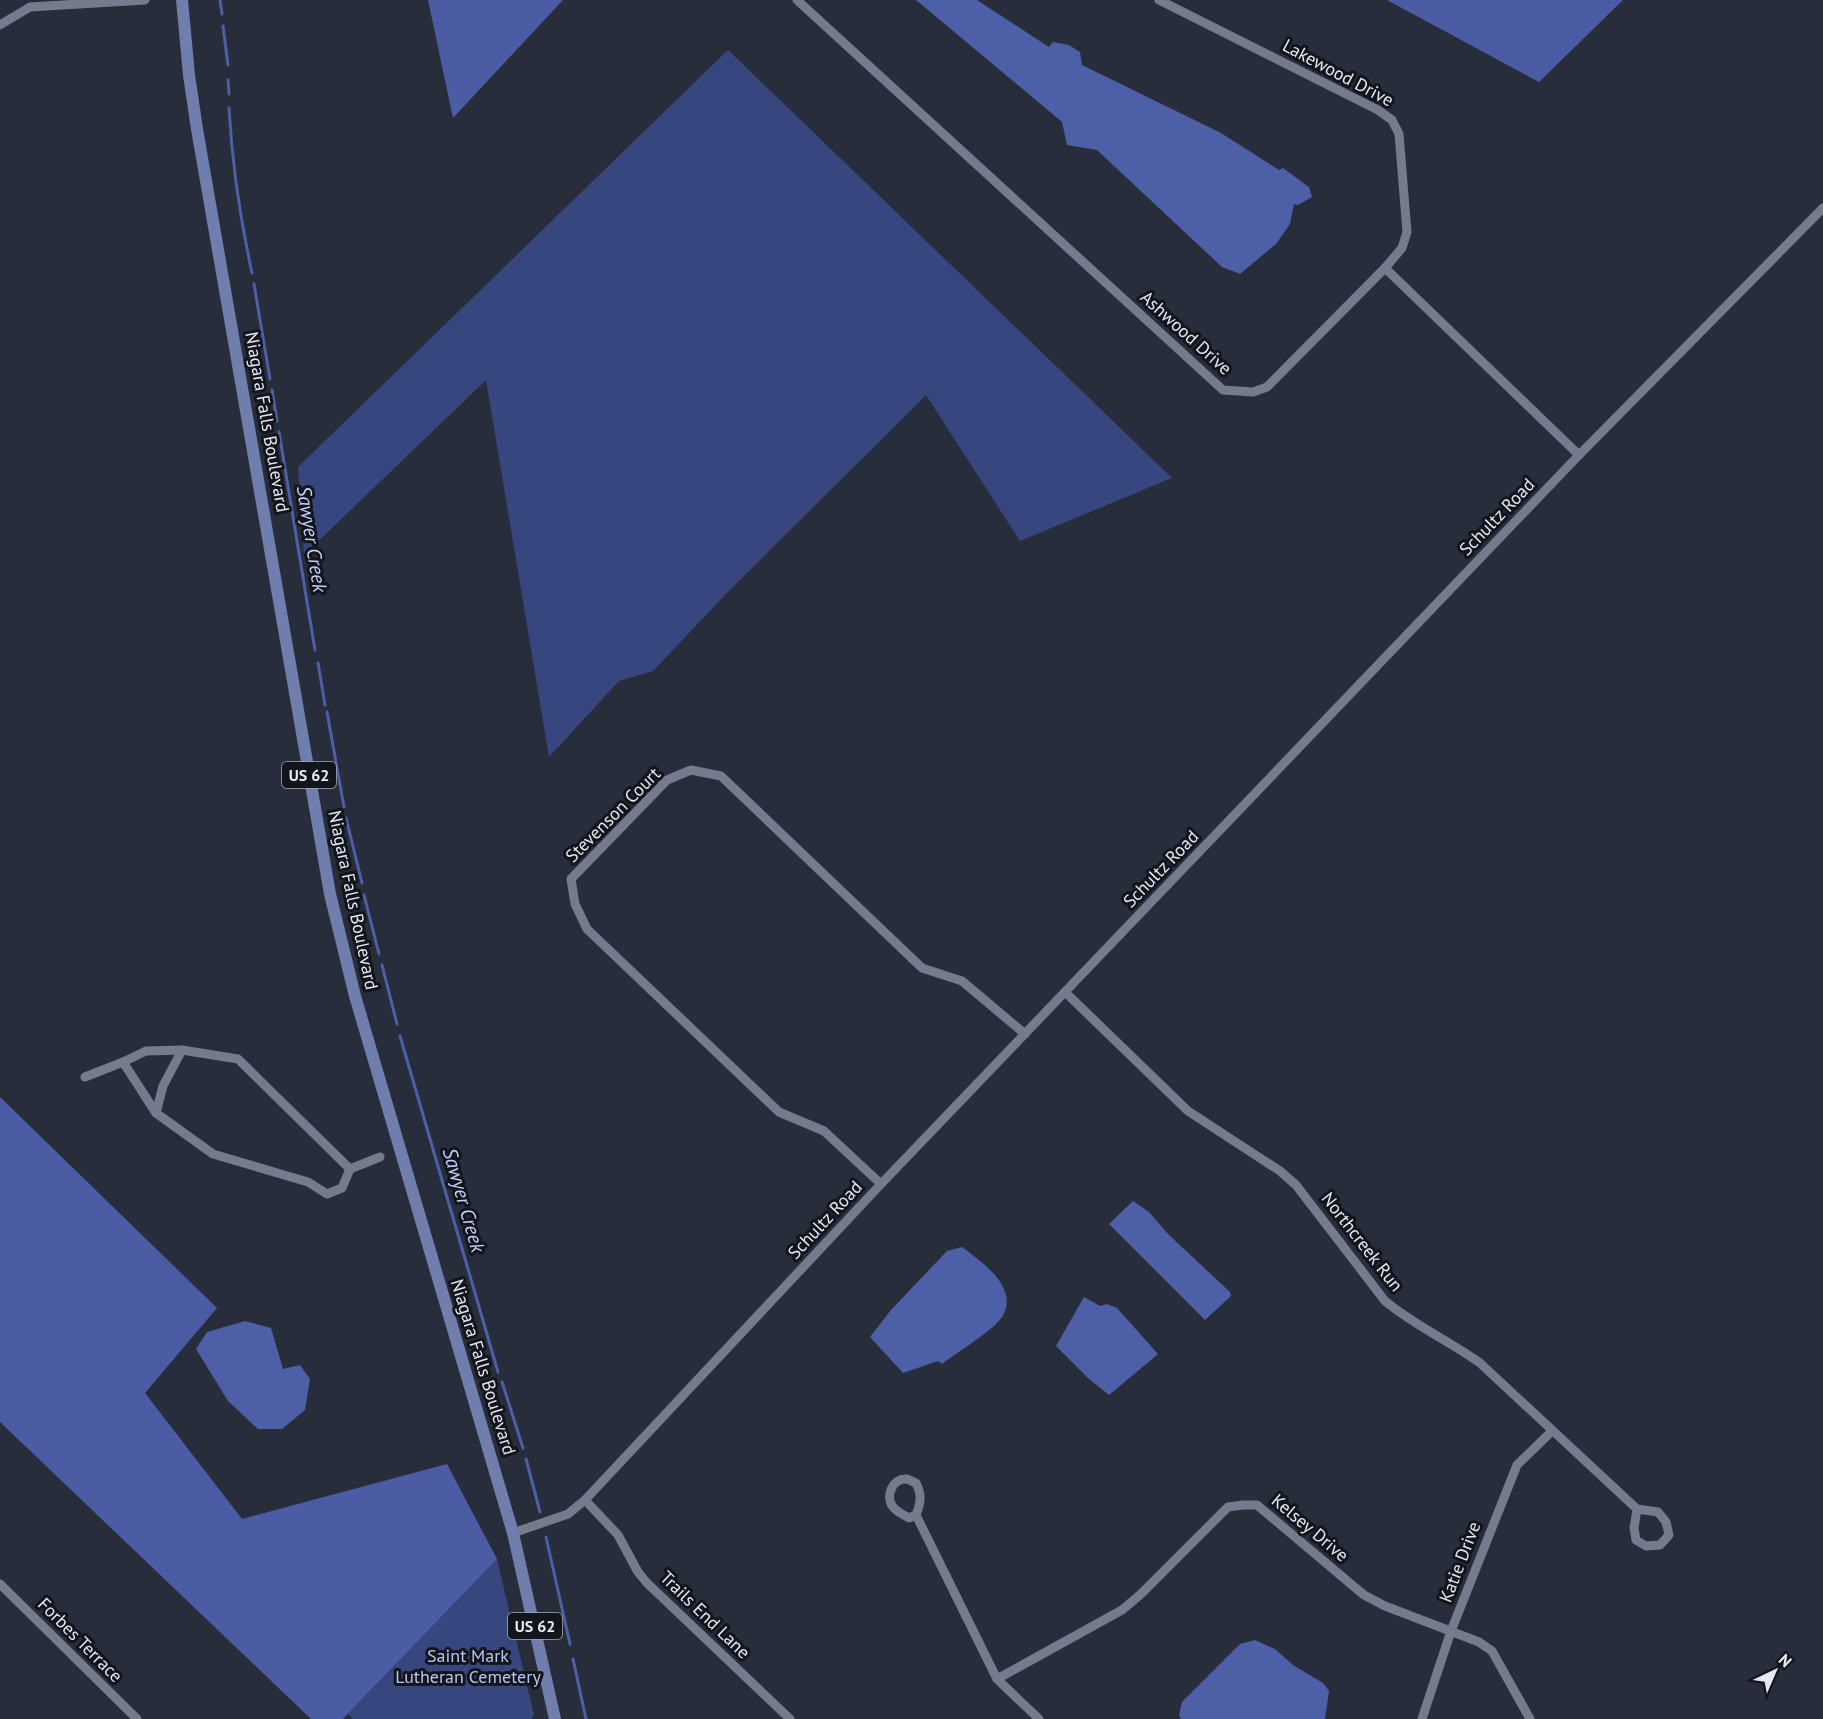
<svg xmlns="http://www.w3.org/2000/svg" width="1823" height="1719" font-family="'PT Sans',sans-serif">
	<rect width="100%" height="100%" fill="#282d3b"/>
	<g fill="#384680">
		<path d="M728,50L1172,478L1020,541L926,395L724,596L653,671L619,681L549,757L486,380L304,555L298,467Z"/>
		<path d="M497,1559L534,1715L531,1719H353L348,1714Z"/>
	</g>
	<g fill="#4b5ca4">
		<path d="M428,0H563L453,118Z"/>
		<path d="M1387,0H1623L1539,82Z"/>
		<path d="M0,1097L217,1308L145,1393L242,1519L447,1464L497,1559L343,1719H311L0,1422Z"/>
	</g>
	<g fill="#4d5fa7">
		<path d="M916,0H977L1049,47L1053,42L1069,45L1080,52L1082,65L1221,133L1279,170L1283,168L1309,187L1312,197L1298,205L1294,204L1290,224L1276,244L1240,274L1222,267L1097,150L1067,145L1062,122Z"/>
		<path d="M1133,1201L1149,1212L1169,1235L1230,1292L1231,1296L1205,1320L1109,1224Z"/>
		<path d="M962,1247C982,1262 1020,1288 1002,1317C994,1330 956,1353 942,1364L938,1361L903,1373L870,1337L891,1310L947,1251Z"/>
		<path d="M1084,1297L1100,1306L1107,1304L1117,1308L1158,1354L1109,1395L1088,1378L1056,1346Z"/>
		<path d="M245,1321L271,1328L283,1369L300,1365L310,1379L305,1410L282,1429H258L228,1401L196,1349L207,1332Z"/>
		<path d="M1255,1640L1275,1649L1293,1665L1323,1683L1329,1691L1325,1719H1181L1179,1715L1182,1702L1240,1644Z"/>
	</g>
	<g fill="none" stroke-linecap="round" stroke-linejoin="round">
		<g stroke="#4d5fa7" stroke-width="3">
			<path d="M220,0L222,14"/>
			<path d="M223,26L228,65"/>
			<path d="M228,80L229,94"/>
			<path d="M229,108C232,163 240,218 252,273"/>
			<path d="M254,284L270,379"/>
			<path d="M272,390L277,421"/>
			<path d="M279,432L315,650"/>
			<path d="M318,663L325,705"/>
			<path d="M327,712L344,807"/>
			<path d="M346,818L362,883"/>
			<path d="M364,895L379,954"/>
			<path d="M382,965L397,1024"/>
			<path d="M400,1036L498,1372"/>
			<path d="M502,1382L523,1448"/>
			<path d="M526,1459L540,1512"/>
			<path d="M546,1537L570,1644"/>
			<path d="M573,1659L586,1719"/>
		</g>
		<g stroke="#757a8c" stroke-width="9">
			<path d="M797,0L1223,390L1253,392L1267,387L1385,268L1402,248L1407,232L1399,134L1392,120L1378,110L1159,0"/>
			<path d="M0,25L30,7L145,0"/>
			<path d="M1385,268L1579,455"/>
			<path d="M1065,992L1188,1111L1280,1171L1296,1185L1385,1301C1414,1325 1449,1341 1480,1363L1637,1509L1634,1528L1636,1540L1646,1546L1660,1545L1669,1535L1666,1522L1658,1512L1637,1509"/>
			<path d="M123,1062L146,1051L182,1050L238,1059L350,1169"/>
			<path d="M85,1077L123,1062L156,1113L213,1154L308,1182L327,1194L342,1188L350,1169L380,1157"/>
			<path d="M156,1113L163,1086L182,1050"/>
			<path d="M881,1184L824,1131L779,1112L587,929L575,904L571,879L667,780L691,770L721,776L922,968L962,981L1025,1034"/>
			<path d="M585,1500L618,1535L638,1572L647,1583L790,1719"/>
			<path d="M916,1515L909,1518C904,1515 897,1512 893,1507C885,1497 892,1478 907,1479C910,1480 913,1482 916,1483C922,1495 921,1502 916,1515L997,1679L1039,1719"/>
			<path d="M513,1533L568,1514L585,1500L881,1184L1579,455L1823,208"/>
			<path d="M0,1584L137,1719"/>
			<path d="M997,1679L1122,1610L1141,1594L1228,1507L1243,1505H1257L1364,1595L1385,1606L1479,1642L1492,1651L1530,1719"/>
			<path d="M1422,1719L1451,1631L1517,1465L1552,1431"/>
		</g>
		<path stroke="#707eae" stroke-width="12" d="M182,0L189,75L197,129L330,894L355,996L513,1533L555,1719"/>
	</g>
	<g text-anchor="middle" stroke-width="6" stroke-linejoin="round" paint-order="stroke">
		<g fill="#13151c" stroke="#a6a9b2" stroke-width="1.5">
			<rect x="282" y="762" width="54" height="26" rx="4.5"/>
			<rect x="508" y="1613" width="54" height="26" rx="4.5"/>
		</g>
		<g font-size="16" font-weight="bold" fill="#e5e8f2">
			<text x="309" y="781">US 62</text>
			<text x="535" y="1632">US 62</text>
		</g>
		<g font-size="18" fill="#e5e8f2" stroke="#13151c">
			<text transform="translate(1338 73) rotate(28)" y="6">Lakewood Drive</text>
			<text transform="translate(1186 333) rotate(42)" y="6">Ashwood Drive</text>
			<text transform="translate(267 422) rotate(80)" y="6">Niagara Falls Boulevard</text>
			<text transform="translate(1497 517) rotate(-46)" y="6">Schultz Road</text>
			<text transform="translate(613 815) rotate(-45)" y="6">Stevenson Court</text>
			<text transform="translate(1161 869) rotate(-46)" y="6">Schultz Road</text>
			<text transform="translate(353 900) rotate(78)" y="6">Niagara Falls Boulevard</text>
			<text transform="translate(825 1220) rotate(-47)" y="6">Schultz Road</text>
			<text transform="translate(1362 1242) rotate(52)" y="6">Northcreek Run</text>
			<text transform="translate(483 1367) rotate(73)" y="6">Niagara Falls Boulevard</text>
			<text transform="translate(1310 1528) rotate(40)" y="6">Kelsey Drive</text>
			<text transform="translate(1460 1562) rotate(-69)" y="6">Katie Drive</text>
			<text transform="translate(705 1615) rotate(44)" y="6">Trails End Lane</text>
			<text transform="translate(80 1640) rotate(45)" y="6">Forbes Terrace</text>
		</g>
		<g font-size="18" fill="#b9c6ef" stroke="#13151c">
			<text x="468" y="1662">Saint Mark<tspan x="468" dy="21">Lutheran Cemetery</tspan></text>
		</g>
		<g font-size="20" font-style="italic" fill="#c4d1f9" stroke="#13151c">
			<text transform="translate(312 539) rotate(81)" y="7">Sawyer Creek</text>
			<text transform="translate(464 1200) rotate(74)" y="7">Sawyer Creek</text>
		</g>
	</g>
	<g transform="translate(1775 1671) rotate(44)" stroke="#13151c" stroke-width="4.5" paint-order="stroke">
	<path d="M0-4.5L10 22L0 15L-10 22Z" fill="#e5e8f2"/>
	<text y="-9" font-size="16" font-weight="bold" text-anchor="middle" fill="#e5e8f2">N</text>
	</g>
</svg>
